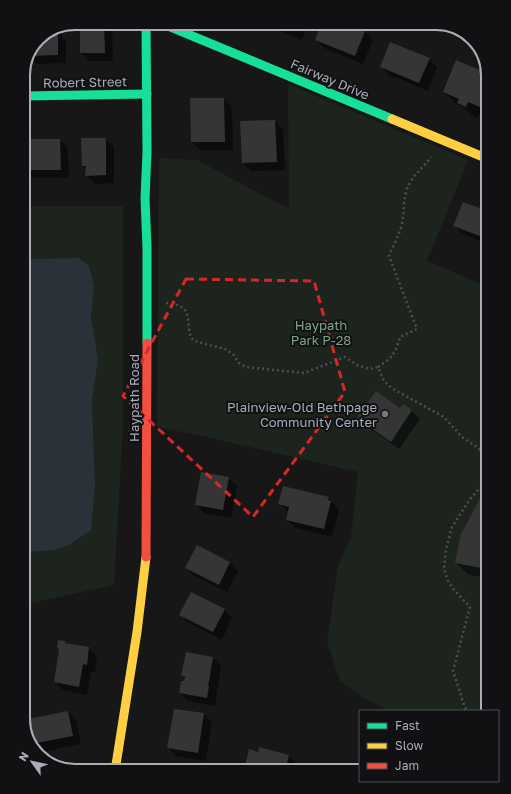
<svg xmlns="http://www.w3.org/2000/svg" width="511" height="794" font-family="'Golos Text',sans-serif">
	<rect width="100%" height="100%" fill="#171717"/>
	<g fill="#1d241e">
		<path d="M288,84L468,160L427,261L488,287V711H390L364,698L340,681L327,642L338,566L351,537L358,472L202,436L157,427L159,158L197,160L289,209Z"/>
		<path d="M23,206H123V428L114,585L23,605V551L55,550L67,546L95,485L92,400L98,359L91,317L94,287L79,258L23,259Z"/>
	</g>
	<path fill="#2a3239" d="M79,258L89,266L94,287L91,317L98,359L92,400L95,485L91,530L67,546L55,550L24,552L23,551V259Z"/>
	<g fill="#0007">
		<path d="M84,23H111L112,24L113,61H89L81,53Z"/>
		<path d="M261,23H309L302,40Z"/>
		<path d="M58,30L62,34V37L66,41V63L28,64L27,63L38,38Z"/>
		<path d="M365,32L373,40L363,64L324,48L316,40Z"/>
		<path d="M429,59L437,67L428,91L389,75L381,66Z"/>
		<path d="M457,61L488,74V117L480,114L478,118L471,115L462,106L456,104L444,92Z"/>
		<path d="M224,99L232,107L233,150H200L192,142Z"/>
		<path d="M275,121L283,129L285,170L251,171L243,163L242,122Z"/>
		<path d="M105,139L114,147V183L95,184L87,175V170L83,166Z"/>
		<path d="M60,140L68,148L69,178H32L24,170Z"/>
		<path d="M488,212V244L463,234L454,226Z"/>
		<path d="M403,405L412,411L420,419L399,449L366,426L358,418L400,409Z"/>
		<path d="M229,478L237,486L231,518L204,513L196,504Z"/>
		<path d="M328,498L336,506V507L339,510L332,537L296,528L287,520L288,512L280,504Z"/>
		<path d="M481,499L488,505V578L469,575L456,563Z"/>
		<path d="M230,563L238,571L227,592L195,576L186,568Z"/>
		<path d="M224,609L232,618L222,640L189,623L180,615Z"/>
		<path d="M64,642L67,645L89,648L97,657L95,672H91L87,695L63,690L55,682L60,650L58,648Z"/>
		<path d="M187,653L213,658L221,666L217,690L215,706L188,701L180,693L185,678L182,675Z"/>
		<path d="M174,710L204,714L212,723L206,761L176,756L168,748Z"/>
		<path d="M68,712L76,720L81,744L42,752L33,743Z"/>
		<path d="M258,753L289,756L297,764L295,771H252L246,765Z"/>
	</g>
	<g fill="#353536">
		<path d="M80,23H104L105,53H80Z"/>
		<path d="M276,23H292L289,28Z"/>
		<path d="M322,23H346L365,31L355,56L315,40Z"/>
		<path d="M55,31H58V55L30,56L38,38Z"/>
		<path d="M390,42L430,58L419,83L380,67Z"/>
		<path d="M456,60L487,73L488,103L485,109L468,102L466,107L457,103L459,99L443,92Z"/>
		<path d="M190,98H224L225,142H191Z"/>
		<path d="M275,120L277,162L242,163L240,121Z"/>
		<path d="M81,138H106V175L85,176L86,166H82Z"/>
		<path d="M23,139H60L61,170H23Z"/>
		<path d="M463,202L488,211V238L486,237L485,238L453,226Z"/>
		<path d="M376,391L400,408L403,404L412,410L391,442L357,418Z"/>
		<path d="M201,472L229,477L223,510L195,505Z"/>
		<path d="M283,486L329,497L328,500L331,501L324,529L286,520L289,507L278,504Z"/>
		<path d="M481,497L488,506V536L481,568L455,563L461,534Z"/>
		<path d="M197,545L230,562L219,585L185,568Z"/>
		<path d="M191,592L225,609L213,632L179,615Z"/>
		<path d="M58,640L65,641V643L89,647L87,665L83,664L79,687L54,682L59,649L57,648Z"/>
		<path d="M186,652L213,657L209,681L208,686H209L207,698L179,693L181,681H184L185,676H181Z"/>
		<path d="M174,709L204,713L198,753L167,748Z"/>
		<path d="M68,711L73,736L32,744L28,719Z"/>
		<path d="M259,747L289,755L285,771H253L254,768L245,766L249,749L258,752Z"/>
		<path d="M324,763L349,771H312L314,764L323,767Z"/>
	</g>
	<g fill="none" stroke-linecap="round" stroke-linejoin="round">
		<g stroke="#4d4e52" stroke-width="2.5" stroke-dasharray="2 3" stroke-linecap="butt">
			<path d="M166,303C187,306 187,309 189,329C190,334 190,337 194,341L225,349L233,354L239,363L246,367L304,373L345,357L357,365L369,369L378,367L384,381L393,389L444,417L462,437L488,455"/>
			<path d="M378,367C393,357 395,354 400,337L417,329L389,256C393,246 399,235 402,224C405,209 402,195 411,181C416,172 425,166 431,157"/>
			<path d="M471,711L465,708L453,671L470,607L455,591L448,581L444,569L446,549L452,527L470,499L488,479"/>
		</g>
		<g stroke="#16e098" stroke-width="9">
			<path d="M146,23L147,152L145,198L147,248V343"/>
			<path d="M161,23L392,119"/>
			<path d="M23,96L147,94"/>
		</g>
		<g stroke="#ffcf43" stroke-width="9">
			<path d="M392,119L488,159"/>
			<path d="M115,771L137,632L146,557"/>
		</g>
		<path stroke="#f24e42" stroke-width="9" d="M146,557L147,343"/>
	</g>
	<path fill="none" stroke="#d62828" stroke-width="3" stroke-dasharray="8 5" stroke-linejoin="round" d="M186,279L314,281L345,392L253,517L123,396Z"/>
	<circle fill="#757880" stroke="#111113" stroke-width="1.5" cx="385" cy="414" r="4"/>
	<g text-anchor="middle" stroke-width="4" stroke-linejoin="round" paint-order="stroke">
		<g font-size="13" fill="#a8adb8" stroke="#111113">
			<text transform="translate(330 79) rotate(23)" y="5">Fairway Drive</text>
			<text transform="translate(85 82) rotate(-1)" y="5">Robert Street</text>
			<text transform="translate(134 398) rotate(-90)" y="5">Haypath Road</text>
		</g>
		<g font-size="13" fill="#7fa381" stroke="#111113">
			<text x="321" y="330">Haypath<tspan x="321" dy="15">Park P-28</tspan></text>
		</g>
		<g font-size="13" fill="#a8adb8" stroke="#111113" text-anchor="end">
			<text x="377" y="412">Plainview-Old Bethpage<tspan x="377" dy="15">Community Center</tspan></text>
		</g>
	</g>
	<path d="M0 0H511V794H0ZM75 30H436A45 45 0 0 1 481 75V719A45 45 0 0 1 436 764H75A45 45 0 0 1 30 719V75A45 45 0 0 1 75 30Z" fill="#111113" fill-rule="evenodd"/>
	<path fill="none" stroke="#a8adb8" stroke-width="2" d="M75 30H436A45 45 0 0 1 481 75V719A45 45 0 0 1 436 764H75A45 45 0 0 1 30 719V75A45 45 0 0 1 75 30Z"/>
	<rect x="359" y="710" width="140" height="72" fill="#111113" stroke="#4d4f55"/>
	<rect x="367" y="723" width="20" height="6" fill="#16e098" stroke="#4d4f55"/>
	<text x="395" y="730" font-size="12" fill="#a8adb8">Fast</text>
	<rect x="367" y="743" width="20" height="6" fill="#ffcf43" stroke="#4d4f55"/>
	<text x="395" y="750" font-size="12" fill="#a8adb8">Slow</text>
	<rect x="367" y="763" width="20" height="6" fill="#f24e42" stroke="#4d4f55"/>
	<text x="395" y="770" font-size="12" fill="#a8adb8">Jam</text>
	<g transform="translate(32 762) rotate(303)" stroke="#111113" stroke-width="3" paint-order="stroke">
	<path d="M0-3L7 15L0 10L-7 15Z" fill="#a8adb8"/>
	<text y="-6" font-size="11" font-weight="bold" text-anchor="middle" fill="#a8adb8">N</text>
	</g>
</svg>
